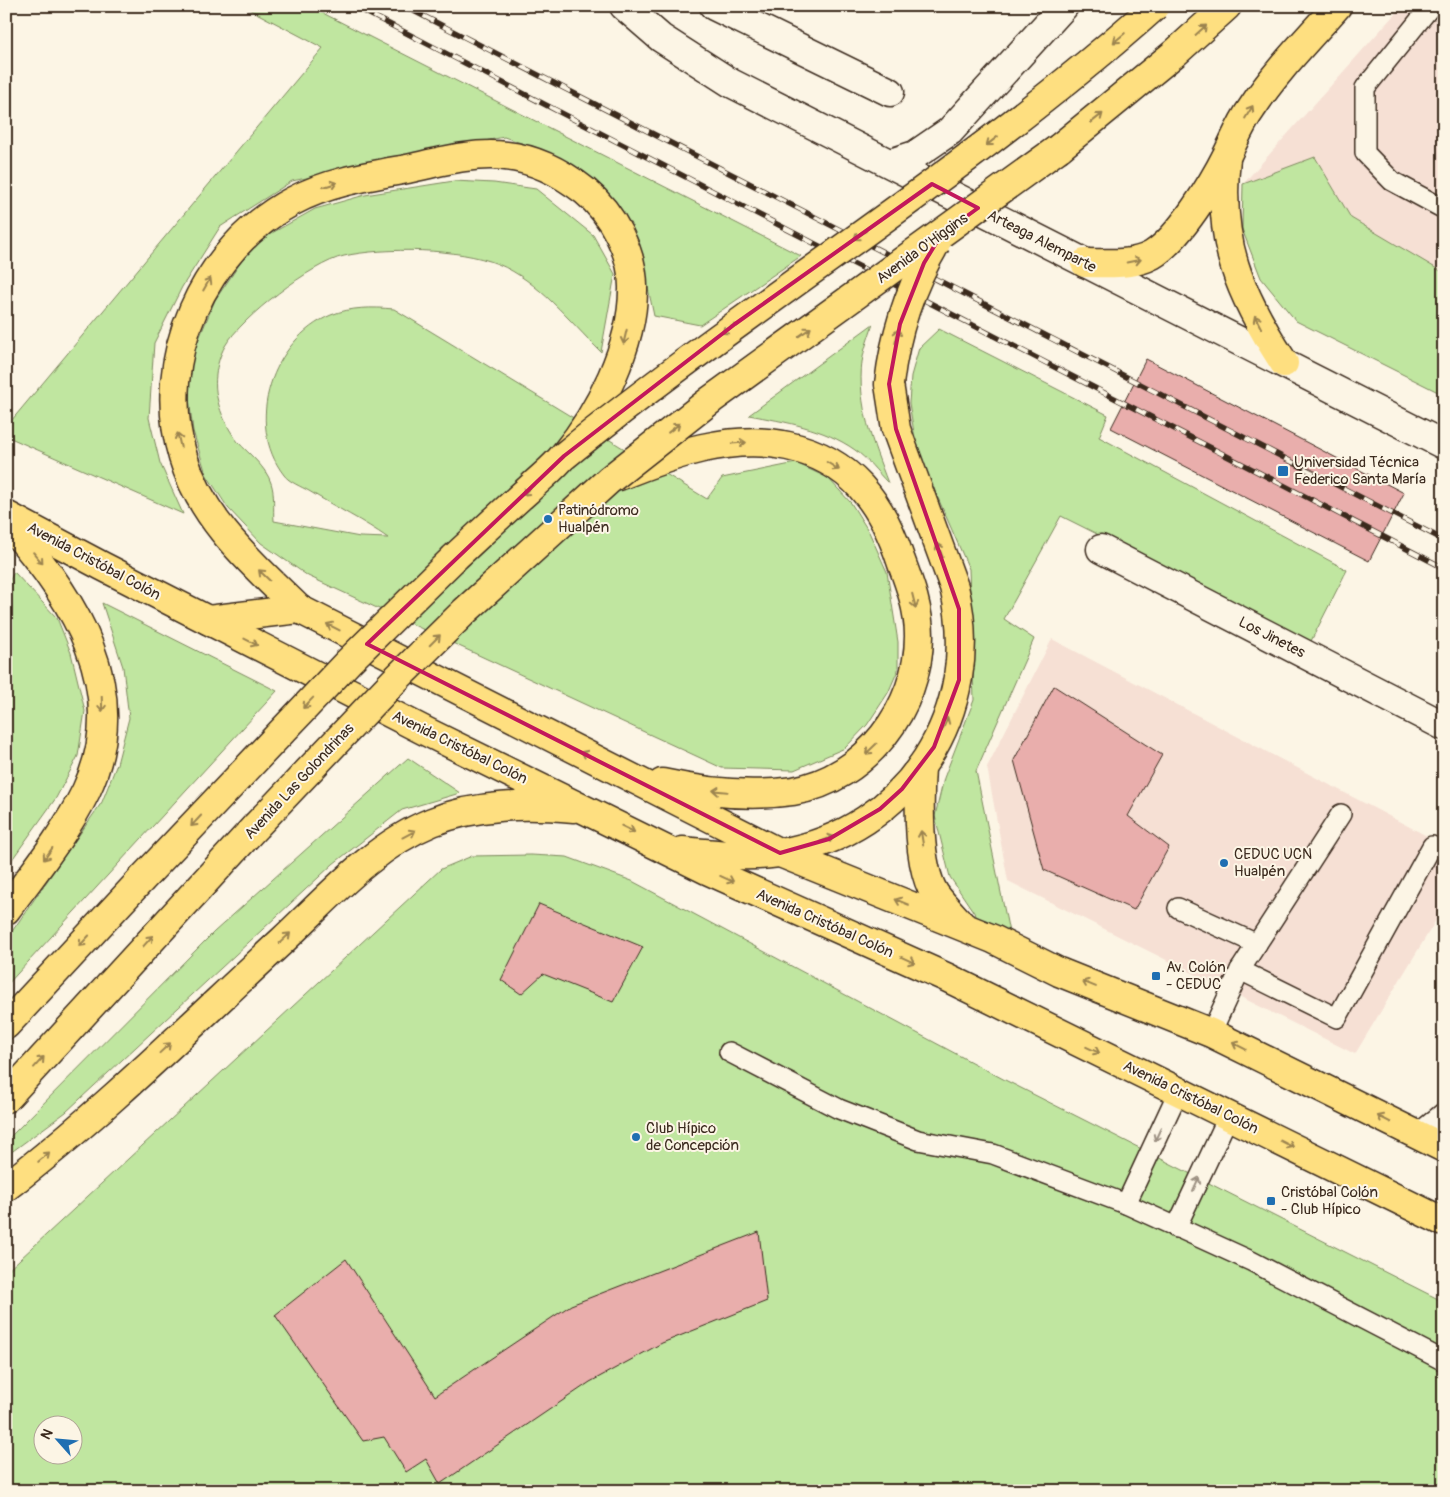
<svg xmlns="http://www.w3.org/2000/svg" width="1450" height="1497" font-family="Pangolin,sans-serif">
	<rect width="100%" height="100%" fill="#fcf5e5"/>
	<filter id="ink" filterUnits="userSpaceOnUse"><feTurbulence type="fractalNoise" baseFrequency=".02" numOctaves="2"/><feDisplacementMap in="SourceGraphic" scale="10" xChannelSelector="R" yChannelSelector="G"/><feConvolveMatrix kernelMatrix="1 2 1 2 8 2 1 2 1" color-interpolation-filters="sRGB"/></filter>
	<g filter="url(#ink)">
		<g fill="#f6e0d4">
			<path d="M1402,6H1444V395L1296,321L1261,278L1242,229L1243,184Z"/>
			<path d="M1052,639L1444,845V907L1355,1054L1008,881L987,767Z"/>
		</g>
		<g fill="#c0e6a0" stroke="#7e885f" fill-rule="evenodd">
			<path d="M243,6H309L801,256L700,325L654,316L638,241L605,190L555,155L504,137L292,181L220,227L182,287L154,343L149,418L160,463L183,514L6,436V427L323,48Z"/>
			<path d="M1315,157L1351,218L1444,273V395L1296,321L1261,278L1242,229L1243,184Z"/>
			<path d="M454,181L494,183L536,189L593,235L615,274L601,352C569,321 539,281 498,264C459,248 385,247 344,256C312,263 241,318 225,346C220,355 217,365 216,375C213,398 224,424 238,442C249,454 266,467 271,483C275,494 273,509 274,521L360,537L388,538C364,521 335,507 309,491C302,487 289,482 284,475C244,423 272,340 331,315C351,307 372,307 394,309L707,499L722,478L796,463L828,478L851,503L869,532L887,572L898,642V670L888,693L867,725L845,748L794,770L722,768L308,576L261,543L228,508L206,474L193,431L188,390L193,353L215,300L241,262L263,238L315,209L365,195Z"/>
			<path d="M873,324C869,336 864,349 862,362C857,404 873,444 888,483C877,472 867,458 855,450C824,428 785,422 749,415Z"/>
			<path d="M939,329L1108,415L1099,437L1347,570L1311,641L1061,516L1004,619L1034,639L976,771L1011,942L979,920L950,877L935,816L944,778L974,700L969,569L917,450L909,403L911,376L919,348Z"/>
			<path d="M14,572L57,618L71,653L85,711L78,756L56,798L6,868V587Z"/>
			<path d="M102,603L277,691L6,986V940L102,802L117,764L129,718L123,667Z"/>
			<path d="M408,758L460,793L402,810L333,864L66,1112L6,1156V1141L214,932Z"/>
			<path d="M531,855L567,857L632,881L1005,1080L1444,1302V1491H6V1272L441,869L472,856ZM42,1424H72V1454H42Z"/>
		</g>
		<g fill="#e9aeac" stroke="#3b2a1e">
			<path d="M1146,359L1404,493L1369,561L1111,428Z"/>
			<path d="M1054,686L1162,755L1128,816L1169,847L1134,910L1044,870L1014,760Z"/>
			<path d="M539,904L643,947L613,1002L543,974L521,994L501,980Z"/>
			<path d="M759,1232L767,1301L662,1343L590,1382L440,1484L426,1459L406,1472L384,1437L363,1441L275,1315L346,1259L435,1396L571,1305Z"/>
		</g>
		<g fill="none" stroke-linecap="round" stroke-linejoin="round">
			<g stroke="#3b2a1e" stroke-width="22">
				<g id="lane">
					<path d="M1431,6L1365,88V153L1392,181L1444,209"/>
					<path d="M1178,908L1257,944"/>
					<path d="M1240,970L1337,1018L1432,846"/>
					<path d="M1211,1033L1240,970L1341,814"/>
					<path d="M729,1052L839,1109L918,1140L993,1154L1126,1204L1251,1261L1444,1361"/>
					<path d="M1416,1135L1444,1112"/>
					<path d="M1126,1204L1179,1090"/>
					<path d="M1176,1228L1229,1115"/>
				</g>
			</g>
			<g stroke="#3b2a1e" stroke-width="31">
				<g id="street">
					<path d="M714,6L890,92"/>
					<path d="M1101,549L1444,726"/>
				</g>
			</g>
			<g stroke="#3b2a1e" stroke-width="31">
				<g id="secondary">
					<path d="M624,6L661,38L731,83L1444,445"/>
					<path d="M891,163L915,155L950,131L1064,6"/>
				</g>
			</g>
			<g stroke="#3b2a1e" stroke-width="31">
				<g id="primary">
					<path d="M1059,148L1175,53L1227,6"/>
					<path d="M1226,158C1217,242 1239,294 1284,363"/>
					<path d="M1085,263C1107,263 1132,266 1152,255C1179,239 1213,183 1227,155C1235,139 1241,123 1252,108C1276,71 1308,39 1337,6"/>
					<path d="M619,476C671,455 731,433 788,446C851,460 882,503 901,561C910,585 919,609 919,636C919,707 866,779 793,791C751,797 703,792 662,783"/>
					<path d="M6,515L102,566L427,732L707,870L948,978L1444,1222"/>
					<path d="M299,609C253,564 202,521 183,457C153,359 204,248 293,201C328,182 368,176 407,169C439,162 473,152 506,156C536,159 562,173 585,191C612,213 634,254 633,290C633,345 599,414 564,455C554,468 540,478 528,490C503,512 479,535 454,558"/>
					<path d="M208,620L299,609L780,853L993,939L1059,972L1211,1033L1444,1148"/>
					<path d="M921,767C919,799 917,866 935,894C942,904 952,914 961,924"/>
					<path d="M682,851C714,854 748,858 780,853C908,832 985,711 954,587L896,429L889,384"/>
					<path d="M6,910C34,872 65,834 86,791C134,689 73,597 7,522"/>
					<path d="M6,1025L141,880"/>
					<path d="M6,1098L256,826"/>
					<path d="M6,1187C104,1112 192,1024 282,941C328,898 373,846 432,822C476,804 527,804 574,808"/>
				</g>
			</g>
			<use href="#lane" stroke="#fcf5e5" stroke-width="19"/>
			<use href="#street" stroke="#fcf5e5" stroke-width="28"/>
			<use href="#secondary" stroke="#fcf5e5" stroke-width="28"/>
			<use href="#primary" stroke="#fedf80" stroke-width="28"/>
			<g stroke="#3b2a1e" stroke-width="5.5">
				<g id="rail">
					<path d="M354,6L1444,568"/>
					<path d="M404,6L1444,540"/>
				</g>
			</g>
			<use href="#rail" stroke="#fcf5e5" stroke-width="4" stroke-dasharray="11" stroke-linecap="butt"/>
			<g stroke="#3b2a1e" stroke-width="31" stroke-linecap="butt">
				<g id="primary-bridge">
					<path d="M889,384C895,333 909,288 936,243"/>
					<path d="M564,456C756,300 970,171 1155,6"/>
					<path d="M256,826L394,681L465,611L609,480L712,399L1059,148"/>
					<path d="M141,880L348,662L454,558"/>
				</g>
			</g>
			<use href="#primary-bridge" stroke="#fedf80" stroke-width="28"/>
		</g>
		<defs><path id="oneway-shaft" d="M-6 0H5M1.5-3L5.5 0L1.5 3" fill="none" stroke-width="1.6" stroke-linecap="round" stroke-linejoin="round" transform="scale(1.25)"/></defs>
		<g stroke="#9c844f">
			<use href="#oneway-shaft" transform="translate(1201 30) rotate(-42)"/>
			<use href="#oneway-shaft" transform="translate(1119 38) rotate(140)"/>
			<use href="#oneway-shaft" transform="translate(1249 112) rotate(-59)"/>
			<use href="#oneway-shaft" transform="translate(1097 118) rotate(-38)"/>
			<use href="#oneway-shaft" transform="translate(992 141) rotate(142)"/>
			<use href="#oneway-shaft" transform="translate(330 185) rotate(-17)"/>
			<use href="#oneway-shaft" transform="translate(860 235) rotate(145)"/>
			<use href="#oneway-shaft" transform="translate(1134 261) rotate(-12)"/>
			<use href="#oneway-shaft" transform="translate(207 284) rotate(-60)"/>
			<use href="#oneway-shaft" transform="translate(1258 322) rotate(-117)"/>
			<use href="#oneway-shaft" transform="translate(728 329) rotate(144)"/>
			<use href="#oneway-shaft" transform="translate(805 332) rotate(-35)"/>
			<use href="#oneway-shaft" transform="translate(897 336) rotate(-77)"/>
			<use href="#oneway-shaft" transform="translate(625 337) rotate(103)"/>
			<use href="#oneway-shaft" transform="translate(674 428) rotate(-38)"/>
			<use href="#oneway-shaft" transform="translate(179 440) rotate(-103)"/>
			<use href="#oneway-shaft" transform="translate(739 443) rotate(-4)"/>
			<use href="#oneway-shaft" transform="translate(833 466) rotate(32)"/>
			<use href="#oneway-shaft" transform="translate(528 490) rotate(137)"/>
			<use href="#oneway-shaft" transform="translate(940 550) rotate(-110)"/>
			<use href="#oneway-shaft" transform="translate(38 558) rotate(50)"/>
			<use href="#oneway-shaft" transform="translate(264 575) rotate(-136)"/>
			<use href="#oneway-shaft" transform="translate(914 601) rotate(76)"/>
			<use href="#oneway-shaft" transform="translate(333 627) rotate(-153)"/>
			<use href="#oneway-shaft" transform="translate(435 640) rotate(-45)"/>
			<use href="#oneway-shaft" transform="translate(251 642) rotate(27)"/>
			<use href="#oneway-shaft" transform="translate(308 703) rotate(134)"/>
			<use href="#oneway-shaft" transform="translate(102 704) rotate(88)"/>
			<use href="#oneway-shaft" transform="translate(945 724) rotate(-67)"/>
			<use href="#oneway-shaft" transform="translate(871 749) rotate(136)"/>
			<use href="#oneway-shaft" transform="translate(588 755) rotate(-153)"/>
			<use href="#oneway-shaft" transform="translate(720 791) rotate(-175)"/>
			<use href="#oneway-shaft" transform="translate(196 821) rotate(133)"/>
			<use href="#oneway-shaft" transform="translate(628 829) rotate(26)"/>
			<use href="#oneway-shaft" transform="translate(409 834) rotate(-28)"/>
			<use href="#oneway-shaft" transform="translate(922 838) rotate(-99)"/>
			<use href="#oneway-shaft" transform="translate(827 839) rotate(-21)"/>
			<use href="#oneway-shaft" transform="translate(48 854) rotate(126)"/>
			<use href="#oneway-shaft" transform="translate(727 879) rotate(24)"/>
			<use href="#oneway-shaft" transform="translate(902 902) rotate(-158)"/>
			<use href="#oneway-shaft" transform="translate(285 938) rotate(-43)"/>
			<use href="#oneway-shaft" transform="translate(84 941) rotate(133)"/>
			<use href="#oneway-shaft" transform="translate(148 941) rotate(-48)"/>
			<use href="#oneway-shaft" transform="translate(908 960) rotate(24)"/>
			<use href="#oneway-shaft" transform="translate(1089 984) rotate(-158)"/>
			<use href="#oneway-shaft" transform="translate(1239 1046) rotate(-153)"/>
			<use href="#oneway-shaft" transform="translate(165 1048) rotate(-43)"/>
			<use href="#oneway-shaft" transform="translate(1093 1050) rotate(25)"/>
			<use href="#oneway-shaft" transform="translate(39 1062) rotate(-48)"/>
			<use href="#oneway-shaft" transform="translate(1384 1119) rotate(-153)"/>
			<use href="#oneway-shaft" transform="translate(1287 1144) rotate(27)"/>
			<use href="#oneway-shaft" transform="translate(44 1157) rotate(-40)"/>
		</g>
		<g stroke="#9c9082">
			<use href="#oneway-shaft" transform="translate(1158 1134) rotate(115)"/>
			<use href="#oneway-shaft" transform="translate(1196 1184) rotate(-66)"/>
		</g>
	</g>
	<path fill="none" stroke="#c2185b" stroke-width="4" stroke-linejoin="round" d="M932,184L978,208L941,235L924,263L900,324L889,384L896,429L959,609V680L934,747L902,789L880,809L829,839L780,853L367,644L564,456L735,324Z"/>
	<g fill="#1f6fb2" stroke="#fcf5e5" stroke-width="2">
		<rect x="1277" y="465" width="12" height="12" rx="2.5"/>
		<circle cx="548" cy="519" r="5"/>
		<circle cx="1224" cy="863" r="5"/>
		<rect x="1151" y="971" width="10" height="10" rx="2.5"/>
		<circle cx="636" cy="1137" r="5"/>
		<rect x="1266" y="1196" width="10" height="10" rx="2.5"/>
	</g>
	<g text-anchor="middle" stroke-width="4" stroke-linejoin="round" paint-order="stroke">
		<g font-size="15" fill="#3b2a1e" stroke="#fcf5e5">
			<text transform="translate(1042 241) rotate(27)" y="5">Arteaga Alemparte</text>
			<text transform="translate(922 248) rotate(-36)" y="5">Avenida O'Higgins</text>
			<text transform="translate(94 561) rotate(28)" y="5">Avenida Cristóbal Colón</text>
			<text transform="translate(1272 637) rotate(27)" y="5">Los Jinetes</text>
			<text transform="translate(460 747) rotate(26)" y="5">Avenida Cristóbal Colón</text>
			<text transform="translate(299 781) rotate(-47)" y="5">Avenida Las Golondrinas</text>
			<text transform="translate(825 923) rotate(24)" y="5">Avenida Cristóbal Colón</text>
			<text transform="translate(1191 1097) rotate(26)" y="5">Avenida Cristóbal Colón</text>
		</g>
		<g font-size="15" fill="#3b2a1e" stroke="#fcf5e5" text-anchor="start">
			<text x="1294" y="467">Universidad Técnica<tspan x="1294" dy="17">Federico Santa María</tspan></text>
			<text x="558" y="515">Patinódromo<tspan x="558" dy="17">Hualpén</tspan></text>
			<text x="1234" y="859">CEDUC UCN<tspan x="1234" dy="17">Hualpén</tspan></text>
			<text x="1166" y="972">Av. Colón<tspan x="1166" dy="17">- CEDUC</tspan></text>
			<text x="646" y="1133">Club Hípico<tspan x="646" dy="17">de Concepción</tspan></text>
			<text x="1281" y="1197">Cristóbal Colón<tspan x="1281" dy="17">- Club Hípico</tspan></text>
		</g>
	</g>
	<rect width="1450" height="1497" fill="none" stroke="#fcf5e5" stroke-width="25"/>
	<rect x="12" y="12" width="1425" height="1472" fill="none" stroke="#3b2a1e" stroke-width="2" filter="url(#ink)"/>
	<g transform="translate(58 1440) rotate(297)"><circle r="24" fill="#fcf5e5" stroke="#afa495"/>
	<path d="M0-4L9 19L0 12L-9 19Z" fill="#1f6fb2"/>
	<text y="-8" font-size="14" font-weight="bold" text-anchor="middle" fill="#3b2a1e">N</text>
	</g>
</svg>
